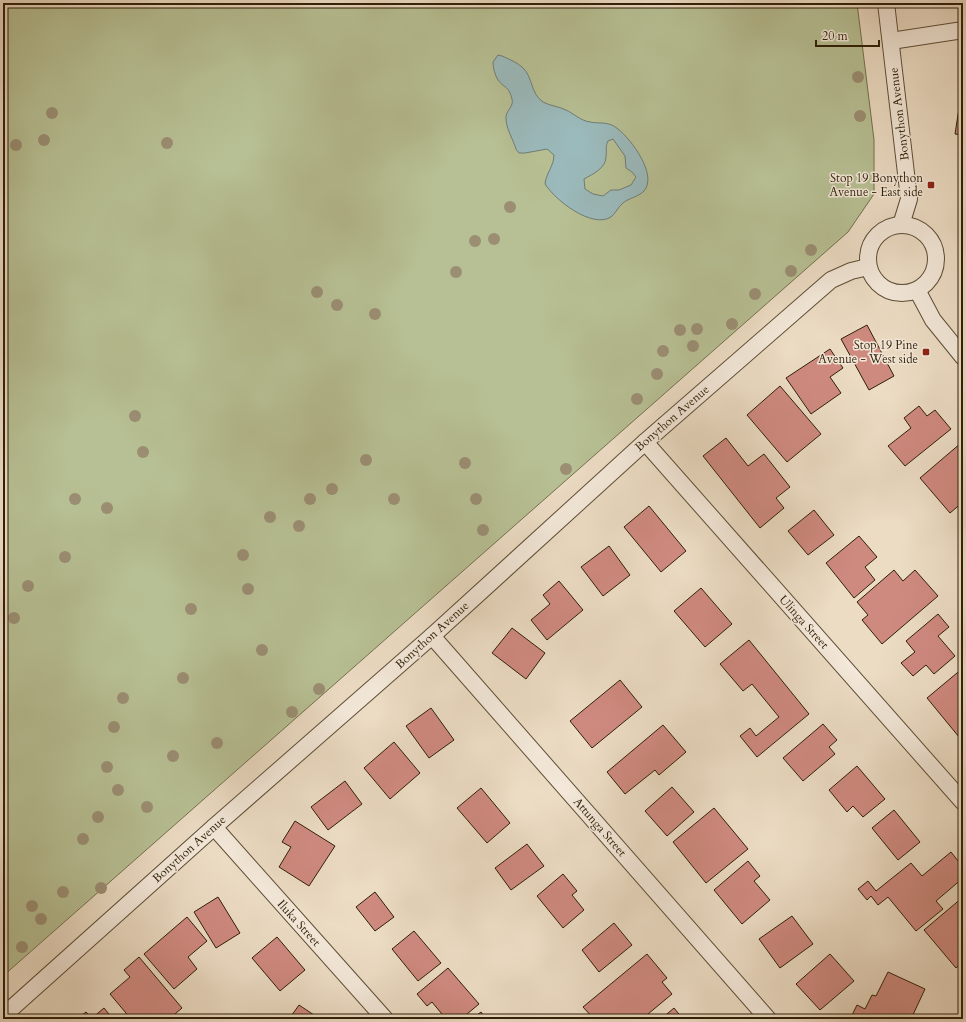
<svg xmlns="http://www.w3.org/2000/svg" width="966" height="1022" font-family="Cardo,serif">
	<rect width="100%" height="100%" fill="#ecdcc4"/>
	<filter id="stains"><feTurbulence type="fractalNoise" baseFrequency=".005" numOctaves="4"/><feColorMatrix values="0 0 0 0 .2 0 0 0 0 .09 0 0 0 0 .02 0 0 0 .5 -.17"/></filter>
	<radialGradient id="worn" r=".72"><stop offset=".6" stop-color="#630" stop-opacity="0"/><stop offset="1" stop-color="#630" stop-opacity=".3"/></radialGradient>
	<path fill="#b7c094" stroke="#73704e" d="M3,3H857L874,140V194L848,232L3,976Z"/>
	<path fill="#9bbabc" stroke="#707c74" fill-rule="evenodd" d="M498,55L502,56C509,59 518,63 523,68C533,77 530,93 543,102C550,106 558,106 566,110C573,113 581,121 590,122C600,124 609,121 618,129C631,139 658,175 644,191C638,197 629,198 623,203C618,207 616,213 611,217C592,229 555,200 545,184C546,173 554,166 554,155L547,149L525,153H519L516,149C513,139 505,127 506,116C507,110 514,106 512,99C509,86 504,88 498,80C495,75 493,68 493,62ZM613,139L625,156L626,168L632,172L636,177L631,185L619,190H611L603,196L593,194L585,189L584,179C593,174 606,168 606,157C607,149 605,148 608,141Z"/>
	<g fill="#cf8a80" stroke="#2f1f07">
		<path d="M963,83V135L955,134Z"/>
		<path d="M959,159H963V179Z"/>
		<path d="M867,325L894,376L869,390L841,339Z"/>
		<path d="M830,349L843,368L830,377L841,393L811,414L786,378Z"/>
		<path d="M780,386L821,434L787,462L747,415Z"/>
		<path d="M919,406L927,416L935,410L951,429L905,466L888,446L911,428L904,418Z"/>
		<path d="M726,438L748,466L764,454L790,487L776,498L784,508L760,528L703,456Z"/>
		<path d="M961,443L963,446V502L950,513L920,478Z"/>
		<path d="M649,506L686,551L661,572L624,527Z"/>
		<path d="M814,510L834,535L808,555L788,531Z"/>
		<path d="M859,536L877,557L865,567L875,580L854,598L826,563Z"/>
		<path d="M609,546L630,575L603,596L581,567Z"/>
		<path d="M894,570L903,581L915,570L938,596L882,644L862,620L868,615L857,602Z"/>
		<path d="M559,581L583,610L547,640L531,620L550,604L543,595Z"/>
		<path d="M701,588L732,624L705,647L674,611Z"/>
		<path d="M938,614L949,627L938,636L955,656L934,674L926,665L913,676L901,663L915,652L906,641Z"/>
		<path d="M512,628L545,653L526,679L492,653Z"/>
		<path d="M749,640L809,714L757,757L740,736L750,728L756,736L779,717L752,684L743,691L720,664Z"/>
		<path d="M963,668V734L959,737L927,698Z"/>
		<path d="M620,680L642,707L592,748L570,721Z"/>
		<path d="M431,708L454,740L429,758L406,726Z"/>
		<path d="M823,724L837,740L829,747L835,754L803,781L783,758Z"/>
		<path d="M663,725L686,752L659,775L655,770L625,794L607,772Z"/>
		<path d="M394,742L420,773L390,799L364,768Z"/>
		<path d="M857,766L885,799L863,817L853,806L847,812L829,790Z"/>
		<path d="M345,781L362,804L328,830L311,807Z"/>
		<path d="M672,787L694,812L667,836L645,811Z"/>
		<path d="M481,788L510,823L487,843L457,808Z"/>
		<path d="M714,808L748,849L706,883L673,842Z"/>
		<path d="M894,810L920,842L898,860L872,828Z"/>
		<path d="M295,821L335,846L309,886L279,867L291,847L282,842Z"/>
		<path d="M527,844L544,866L511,890L495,868Z"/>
		<path d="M951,852L963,867V878L936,901L943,909L916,931L888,897L878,905L871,896L867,900L858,889L868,881L876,891L911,863L922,876Z"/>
		<path d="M748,861L760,876L754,881L770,900L742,924L714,890Z"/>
		<path d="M563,874L577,891L572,895L584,910L563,928L537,896Z"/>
		<path d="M375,892L394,917L375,931L356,907Z"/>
		<path d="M218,897L240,933L216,948L194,912Z"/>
		<path d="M963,897V962L956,968L924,930Z"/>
		<path d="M792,916L813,944L780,968L759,939Z"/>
		<path d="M187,917L207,941L188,957L197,969L174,989L144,954Z"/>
		<path d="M614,923L632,945L599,972L582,950Z"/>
		<path d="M414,931L441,963L418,981L392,949Z"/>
		<path d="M277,937L305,970L280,991L252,958Z"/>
		<path d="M647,954L667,978L662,982L672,994L642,1019H594L583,1007Z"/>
		<path d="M830,954L854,981L820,1010L796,984Z"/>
		<path d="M139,957L182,1008L169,1019H131L110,994L130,977L124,970Z"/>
		<path d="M448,968L479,1004L461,1019H446L432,1002L427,1006L417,994Z"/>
		<path d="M888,972L925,989L911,1019H850L857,1005L865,1009L872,995L876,996Z"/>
		<path d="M299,1005L320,1019H289Z"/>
		<path d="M104,1008L113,1019H77L86,1012L92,1018Z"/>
		<path d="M674,1008L683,1019H661Z"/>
		<path d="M481,1012L486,1019H472Z"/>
	</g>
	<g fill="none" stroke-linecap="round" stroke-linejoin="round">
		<g stroke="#5e4e36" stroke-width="18">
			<g id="street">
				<path d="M886,3L909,199L901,225"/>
				<path d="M891,41L963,30"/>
				<circle cx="902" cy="259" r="34"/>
				<path d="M917,290L933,320L963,357"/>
				<path d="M645,442L963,802"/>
				<path d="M432,636L768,1019"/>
				<path d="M214,827L385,1019"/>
				<path d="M3,1016L214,827L432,636L645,442L808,300L831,280L851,271L868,267"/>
			</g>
		</g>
		<use href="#street" stroke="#f3e8d9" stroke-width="16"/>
	</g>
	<g fill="#9b8e73">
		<circle cx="858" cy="77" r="6"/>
		<circle cx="52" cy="113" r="6"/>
		<circle cx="860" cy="116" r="6"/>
		<circle cx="44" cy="140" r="6"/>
		<circle cx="167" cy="143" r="6"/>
		<circle cx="16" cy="145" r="6"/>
		<circle cx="510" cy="207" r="6"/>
		<circle cx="494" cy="239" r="6"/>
		<circle cx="475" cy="241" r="6"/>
		<circle cx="811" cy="250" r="6"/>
		<circle cx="791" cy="271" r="6"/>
		<circle cx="456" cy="272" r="6"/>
		<circle cx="317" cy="292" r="6"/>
		<circle cx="755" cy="294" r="6"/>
		<circle cx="337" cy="305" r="6"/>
		<circle cx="375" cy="314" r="6"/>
		<circle cx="732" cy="324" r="6"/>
		<circle cx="697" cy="329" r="6"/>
		<circle cx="680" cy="330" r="6"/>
		<circle cx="693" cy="346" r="6"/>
		<circle cx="663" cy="351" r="6"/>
		<circle cx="657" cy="374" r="6"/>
		<circle cx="637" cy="399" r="6"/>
		<circle cx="135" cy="416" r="6"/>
		<circle cx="143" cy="452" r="6"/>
		<circle cx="366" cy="460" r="6"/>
		<circle cx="465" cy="463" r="6"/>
		<circle cx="566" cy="469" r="6"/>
		<circle cx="332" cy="489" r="6"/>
		<circle cx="75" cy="499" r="6"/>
		<circle cx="310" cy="499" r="6"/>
		<circle cx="394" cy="499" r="6"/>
		<circle cx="476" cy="499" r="6"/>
		<circle cx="107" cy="508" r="6"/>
		<circle cx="270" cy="517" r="6"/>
		<circle cx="299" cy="526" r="6"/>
		<circle cx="483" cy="530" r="6"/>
		<circle cx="243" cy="555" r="6"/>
		<circle cx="65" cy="557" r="6"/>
		<circle cx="28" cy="586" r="6"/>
		<circle cx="248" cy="589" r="6"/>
		<circle cx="191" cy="609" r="6"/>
		<circle cx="14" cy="618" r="6"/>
		<circle cx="262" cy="650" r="6"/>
		<circle cx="183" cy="678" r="6"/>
		<circle cx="319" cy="689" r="6"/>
		<circle cx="123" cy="698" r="6"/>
		<circle cx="292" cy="712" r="6"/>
		<circle cx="114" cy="727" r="6"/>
		<circle cx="217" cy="743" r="6"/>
		<circle cx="173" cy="756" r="6"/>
		<circle cx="107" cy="767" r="6"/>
		<circle cx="118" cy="790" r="6"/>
		<circle cx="147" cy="807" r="6"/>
		<circle cx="98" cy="817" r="6"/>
		<circle cx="83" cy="839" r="6"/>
		<circle cx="101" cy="888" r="6"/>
		<circle cx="63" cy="892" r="6"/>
		<circle cx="32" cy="906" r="6"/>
		<circle cx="41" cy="919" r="6"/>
		<circle cx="22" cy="947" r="6"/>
	</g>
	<g fill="#8f2418" stroke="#f3e8d9" stroke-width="1.5">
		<rect x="927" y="181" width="8" height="8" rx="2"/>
		<rect x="922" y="348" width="8" height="8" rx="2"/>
	</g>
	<g text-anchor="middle" stroke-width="3" stroke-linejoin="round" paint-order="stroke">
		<g font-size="12" fill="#2f1f07" stroke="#f3e8d9">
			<text transform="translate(899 114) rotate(-97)" y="4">Bonython Avenue</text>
			<text transform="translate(672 418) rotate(-41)" y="4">Bonython Avenue</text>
			<text transform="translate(804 622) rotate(48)" y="4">Ulinga Street</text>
			<text transform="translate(432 635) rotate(-42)" y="4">Bonython Avenue</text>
			<text transform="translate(600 827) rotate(49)" y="4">Attunga Street</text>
			<text transform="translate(189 849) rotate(-42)" y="4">Bonython Avenue</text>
			<text transform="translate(299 923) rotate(48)" y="4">Iluka Street</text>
		</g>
		<g font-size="12" fill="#2f1f07" stroke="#f3e8d9" text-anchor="end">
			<text x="923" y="182">Stop 19 Bonython<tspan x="923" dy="14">Avenue - East side</tspan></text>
			<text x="918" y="349">Stop 19 Pine<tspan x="918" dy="14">Avenue - West side</tspan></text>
		</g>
	</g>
	<rect width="966" height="1022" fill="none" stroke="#ecdcc4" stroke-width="16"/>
	<rect x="4" y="4" width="958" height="1014" fill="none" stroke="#2f1f07" stroke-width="2"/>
	<rect x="8" y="8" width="950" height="1006" fill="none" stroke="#2f1f07"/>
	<path d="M816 40v6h63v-6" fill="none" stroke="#2f1f07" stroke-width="2"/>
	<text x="822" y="40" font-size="12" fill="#2f1f07" stroke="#f3e8d9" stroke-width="3" paint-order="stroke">20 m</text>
	<rect width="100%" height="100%" filter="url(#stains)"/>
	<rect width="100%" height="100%" fill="url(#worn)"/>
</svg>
